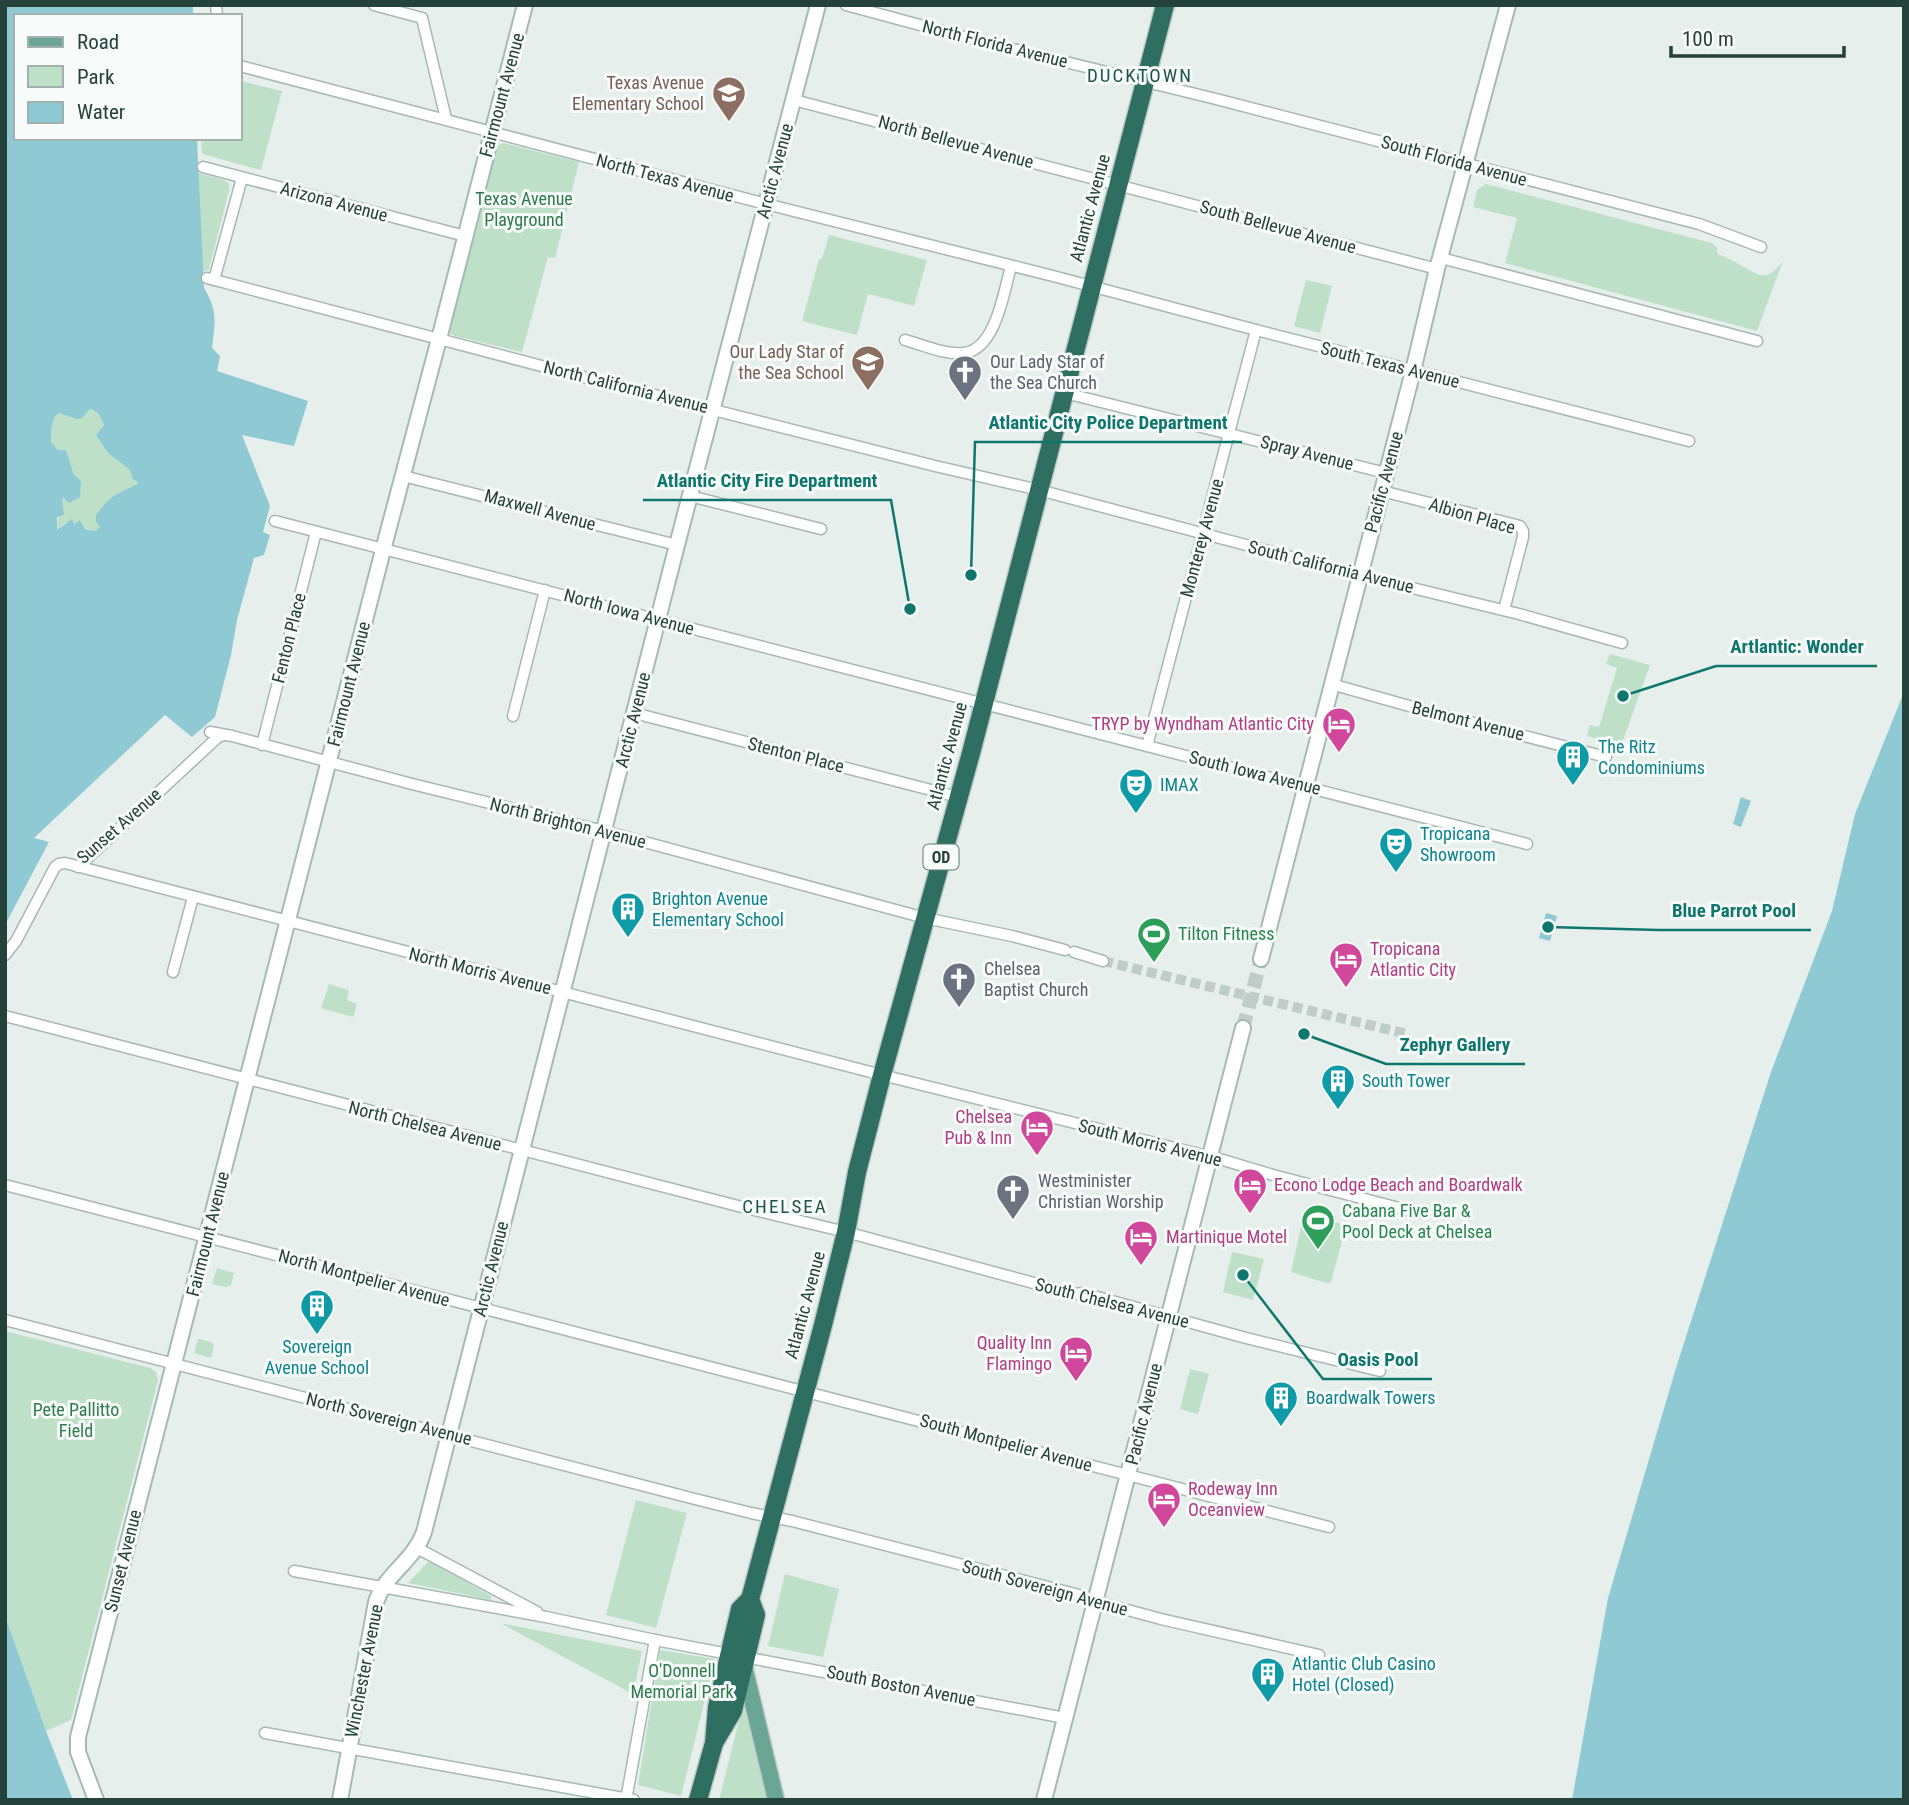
<svg xmlns="http://www.w3.org/2000/svg" width="1909" height="1805" font-family="'Roboto Condensed',sans-serif">
	<rect width="100%" height="100%" fill="#e6efeb"/>
	<g fill="#bfe0c8">
		<path d="M241,81L282,91L261,170L202,154L201,138H240Z"/>
		<path d="M503,143L579,162L555,258L548,257L522,352L455,336L450,333L449,328L495,153L498,146Z"/>
		<path d="M198,173L224,180L229,184V191L209,269L206,271L202,270Z"/>
		<path d="M1486,184L1712,243L1717,248L1718,254C1725,257 1732,260 1739,264C1759,275 1766,284 1783,261L1757,331L1505,263L1517,218L1473,207L1477,190Z"/>
		<path d="M829,235L927,260L914,306L868,294L857,335L802,321L819,259H822Z"/>
		<path d="M1306,280L1332,286L1320,333L1294,326Z"/>
		<path d="M89,409L98,413L104,425L96,435L108,453L129,469L133,479L140,483L115,495L107,501L96,515L100,527L95,531L65,523L57,530L60,496L79,480L74,475L66,450H58L51,442C52,432 50,419 59,413L82,417Z"/>
		<path d="M1610,654L1650,665L1621,746L1587,736L1590,725L1599,727L1617,668L1606,664Z"/>
		<path d="M329,984L349,990L347,1000L357,1004L353,1017L321,1008Z"/>
		<path d="M1312,1214L1342,1224L1345,1229L1331,1282L1326,1283L1291,1272L1301,1227L1308,1229Z"/>
		<path d="M1232,1252L1264,1259L1253,1300L1223,1292Z"/>
		<path d="M217,1268L234,1273L231,1285L226,1287L212,1284Z"/>
		<path d="M5,1331L150,1368L156,1372L158,1380L71,1720L46,1731L5,1616Z"/>
		<path d="M198,1339L211,1342L214,1345L211,1358L194,1353Z"/>
		<path d="M1190,1369L1209,1374L1198,1414L1180,1409Z"/>
		<path d="M636,1500L687,1513L656,1628L606,1615Z"/>
		<path d="M429,1561L491,1596V1600L408,1583Z"/>
		<path d="M785,1574L839,1589L823,1657L768,1646Z"/>
		<path d="M500,1623L642,1651L633,1694Z"/>
		<path d="M660,1650L715,1659L681,1796L638,1785Z"/>
		<path d="M742,1709L745,1711L767,1800H719Z"/>
	</g>
	<g fill="#8ec9d4" fill-rule="evenodd">
		<path d="M5,5H193V16H16V138H197L204,288C218,311 215,322 212,348L220,356L217,371L308,401L294,446L242,435L270,506L263,532L270,535L264,555L254,558L237,620L231,655L215,717L192,737L165,715L34,838L49,842L5,925ZM90,409L98,413L104,425L96,435L108,453L129,469L133,479L139,483L115,495L107,501L96,515V522L100,527L95,531L85,529L80,520L74,524L72,519L57,530V517L64,515L62,497L69,503L80,497L81,481L74,475L66,450H58L51,442C52,432 50,419 59,413L77,419L82,418Z"/>
		<path d="M1904,692V1800H1572L1608,1598L1676,1368L1771,1072L1832,911L1855,814Z"/>
		<path d="M1741,797L1751,801L1741,827L1733,824Z"/>
		<path d="M1546,913L1557,916L1550,941L1539,938Z"/>
		<path d="M5,1616L46,1731L73,1800H5Z"/>
	</g>
	<g fill="none" stroke-linecap="round" stroke-linejoin="round">
		<path stroke="#bfccc8" stroke-width="10" stroke-dasharray="10 5" stroke-linecap="butt" d="M1103,961L1407,1034"/>
		<path stroke="#bfccc8" stroke-width="14" stroke-dasharray="14 7" stroke-linecap="butt" d="M1243,1028L1261,959"/>
		<g stroke="#a8b8b2" stroke-width="13">
			<g id="street">
				<path d="M216,5L217,16"/>
				<path d="M374,5L422,18L446,119"/>
				<path d="M846,5L964,37L1216,99L1699,224L1761,247"/>
				<path d="M240,66L766,204L1053,276L1256,330L1689,441"/>
				<path d="M794,100L1437,269"/>
				<path d="M203,167L465,236"/>
				<path d="M1441,258L1757,341"/>
				<path d="M207,278L591,379L935,466L1039,490L1359,575L1519,614L1622,643"/>
				<path d="M214,280L242,178"/>
				<path d="M905,340C923,345 945,355 964,353C996,349 1004,291 1011,266"/>
				<path d="M1065,393L1386,473"/>
				<path d="M403,476L677,545"/>
				<path d="M1382,491L1520,526L1523,531V537L1504,610"/>
				<path d="M690,496L821,529"/>
				<path d="M275,521L1527,844"/>
				<path d="M1331,684L1427,711L1606,757"/>
				<path d="M634,713L958,797"/>
				<path d="M513,716L545,590"/>
				<path d="M210,732L232,736L412,784L604,831L925,918L1012,936L1065,950"/>
				<path d="M262,745L316,532"/>
				<path d="M1147,746L1256,330"/>
				<path d="M78,867L218,737L224,735"/>
				<path d="M1074,952L1103,961"/>
				<path d="M5,955L16,941L55,867L59,864L65,863L882,1075L1223,1160L1273,1175L1418,1213"/>
				<path d="M173,972L193,897"/>
				<path d="M5,1016L738,1206L846,1232L1074,1294L1083,1293L1246,1338L1380,1371"/>
				<path d="M5,1185L1329,1527"/>
				<path d="M5,1320L691,1498L751,1513L792,1521L1083,1596L1109,1605L1161,1619L1319,1655"/>
				<path d="M417,1548L537,1612"/>
				<path d="M294,1571L546,1617L655,1640L1065,1718"/>
				<path d="M265,1733L634,1800"/>
				<path d="M626,1800L655,1640"/>
			</g>
		</g>
		<g stroke="#a4bbb3" stroke-width="18">
			<g id="secondary">
				<path d="M1261,959L1413,371L1437,269L1508,5"/>
				<path d="M96,1800L78,1752V1737L383,550L439,339L525,5"/>
				<path d="M340,1800L376,1602C385,1574 414,1561 424,1532L677,545L818,5"/>
				<path d="M1044,1800L1243,1028"/>
			</g>
		</g>
		<g stroke="#c2cac8" stroke-width="19">
			<path id="primary" d="M744,1666L776,1800"/>
		</g>
		<g stroke="#c2cac8" stroke-width="21">
			<g id="highway">
				<path d="M714,1743L733,1711L756,1615L750,1599L752,1592L823,1325L846,1232L857,1172L882,1075L971,753L1165,5"/>
				<path d="M698,1800L714,1743L717,1707L740,1609L750,1599"/>
			</g>
		</g>
		<use href="#street" stroke="#fff" stroke-width="10"/>
		<use href="#secondary" stroke="#fff" stroke-width="14"/>
		<use href="#primary" stroke="#6aa596" stroke-width="16"/>
		<use href="#highway" stroke="#2f6f62" stroke-width="18"/>
	</g>
	<defs>
		<g id="school-pin" transform="scale(1.75)"><path d="M0 17L-7.5 6A9.5 9.5 0 1 1 7.5 6Z" fill="#8d6e63" stroke="#f7fbf9"/><path d="M0-5L7-2L0 1L-7-2ZM-4 1L0 2.5L4 1V4Q0 6-4 4Z" fill="#fff"/></g>
		<g id="church-pin" transform="scale(1.75)"><path d="M0 17L-7.5 6A9.5 9.5 0 1 1 7.5 6Z" fill="#6b7280" stroke="#f7fbf9"/><path d="M-1.2-6h2.4v3.5h3.3v2.4h-3.3V6h-2.4V-.1h-3.3v-2.4h3.3Z" fill="#fff"/></g>
		<g id="hotel-pin" transform="scale(1.75)"><path d="M0 17L-7.5 6A9.5 9.5 0 1 1 7.5 6Z" fill="#d1479c" stroke="#f7fbf9"/><path d="M-6-4.5h1.5V1H6V5H4.5V3h-9V5H-6ZM-4 0a1.8 1.8 0 1 1 3.6 0ZM.5 0V-2.5h3Q6-2.5 6 0Z" fill="#fff"/></g>
		<g id="building-pin" transform="scale(1.75)"><path d="M0 17L-7.5 6A9.5 9.5 0 1 1 7.5 6Z" fill="#0f9aa8" stroke="#f7fbf9"/><path d="M-4-6H4V6H1V3H-1V6H-4ZM-2.5-4.3h1.7v1.8h-1.7ZM.8-4.3h1.7v1.8H.8ZM-2.5-1h1.7V.8h-1.7ZM.8-1h1.7V.8H.8Z" fill="#fff"/></g>
		<g id="theatre-pin" transform="scale(1.75)"><path d="M0 17L-7.5 6A9.5 9.5 0 1 1 7.5 6Z" fill="#0f9aa8" stroke="#f7fbf9"/><path d="M-5-5.5Q0-4 5-5.5V0Q5 5 0 6Q-5 5-5 0ZM-3.3-2.5H-1v1.5H-3.3ZM1-2.5H3.3v1.5H1ZM-2.8 1Q0 5.5 2.8 1Z" fill="#fff"/></g>
		<g id="stadium-pin" transform="scale(1.75)"><path d="M0 17L-7.5 6A9.5 9.5 0 1 1 7.5 6Z" fill="#2e9e5b" stroke="#f7fbf9"/><path d="M0-5a6.5 5 0 1 0 0 10a6.5 5 0 1 0 0-10ZM-3.5-1.8h7v3.6h-7Z" fill="#fff"/></g>
	</defs>
	<g fill-rule="evenodd">
		<use href="#school-pin" x="729" y="93"/>
		<use href="#school-pin" x="868" y="362"/>
		<use href="#church-pin" x="965" y="372"/>
		<use href="#hotel-pin" x="1339" y="724"/>
		<use href="#building-pin" x="1573" y="757"/>
		<use href="#theatre-pin" x="1136" y="785"/>
		<use href="#theatre-pin" x="1396" y="844"/>
		<use href="#building-pin" x="628" y="909"/>
		<use href="#stadium-pin" x="1154" y="934"/>
		<use href="#hotel-pin" x="1346" y="959"/>
		<use href="#church-pin" x="959" y="979"/>
		<use href="#building-pin" x="1338" y="1081"/>
		<use href="#hotel-pin" x="1037" y="1127"/>
		<use href="#hotel-pin" x="1250" y="1185"/>
		<use href="#church-pin" x="1013" y="1191"/>
		<use href="#stadium-pin" x="1318" y="1221"/>
		<use href="#hotel-pin" x="1141" y="1237"/>
		<use href="#building-pin" x="317" y="1306"/>
		<use href="#hotel-pin" x="1076" y="1353"/>
		<use href="#building-pin" x="1281" y="1398"/>
		<use href="#hotel-pin" x="1164" y="1499"/>
		<use href="#building-pin" x="1268" y="1674"/>
	</g>
	<g text-anchor="middle" stroke-width="6" stroke-linejoin="round" paint-order="stroke">
		<rect fill="#f7fbf9" stroke="#637a73" stroke-width="2" x="923.5" y="844.5" width="35" height="25" rx="5"/>
		<g font-size="16" font-weight="bold" fill="#24423a">
			<text x="941" y="863">OD</text>
		</g>
		<g font-size="18" fill="#24423a" stroke="#f7fbf9">
			<text transform="translate(995 44) rotate(14)" y="6">North Florida Avenue</text>
			<text transform="translate(502 95) rotate(-75)" y="6">Fairmount Avenue</text>
			<text transform="translate(956 142) rotate(15)" y="6">North Bellevue Avenue</text>
			<text transform="translate(1454 161) rotate(15)" y="6">South Florida Avenue</text>
			<text transform="translate(775 171) rotate(-75)" y="6">Arctic Avenue</text>
			<text transform="translate(665 178) rotate(15)" y="6">North Texas Avenue</text>
			<text transform="translate(334 202) rotate(15)" y="6">Arizona Avenue</text>
			<text transform="translate(1090 208) rotate(-75)" y="6">Atlantic Avenue</text>
			<text transform="translate(1278 227) rotate(15)" y="6">South Bellevue Avenue</text>
			<text transform="translate(1390 365) rotate(14)" y="6">South Texas Avenue</text>
			<text transform="translate(626 387) rotate(14)" y="6">North California Avenue</text>
			<text transform="translate(1307 453) rotate(14)" y="6">Spray Avenue</text>
			<text transform="translate(1384 482) rotate(-75)" y="6">Pacific Avenue</text>
			<text transform="translate(540 510) rotate(15)" y="6">Maxwell Avenue</text>
			<text transform="translate(1472 516) rotate(16)" y="6">Albion Place</text>
			<text transform="translate(1202 538) rotate(-75)" y="6">Monterey Avenue</text>
			<text transform="translate(1331 567) rotate(14)" y="6">South California Avenue</text>
			<text transform="translate(629 612) rotate(15)" y="6">North Iowa Avenue</text>
			<text transform="translate(289 638) rotate(-76)" y="6">Fenton Place</text>
			<text transform="translate(349 684) rotate(-76)" y="6">Fairmount Avenue</text>
			<text transform="translate(633 720) rotate(-76)" y="6">Arctic Avenue</text>
			<text transform="translate(1468 721) rotate(14)" y="6">Belmont Avenue</text>
			<text transform="translate(796 755) rotate(14)" y="6">Stenton Place</text>
			<text transform="translate(947 756) rotate(-75)" y="6">Atlantic Avenue</text>
			<text transform="translate(1255 773) rotate(14)" y="6">South Iowa Avenue</text>
			<text transform="translate(568 823) rotate(14)" y="6">North Brighton Avenue</text>
			<text transform="translate(119 826) rotate(-41)" y="6">Sunset Avenue</text>
			<text transform="translate(480 971) rotate(14)" y="6">North Morris Avenue</text>
			<text transform="translate(425 1126) rotate(14)" y="6">North Chelsea Avenue</text>
			<text transform="translate(1150 1143) rotate(14)" y="6">South Morris Avenue</text>
			<text transform="translate(208 1234) rotate(-76)" y="6">Fairmount Avenue</text>
			<text transform="translate(491 1269) rotate(-76)" y="6">Arctic Avenue</text>
			<text transform="translate(364 1278) rotate(15)" y="6">North Montpelier Avenue</text>
			<text transform="translate(1112 1303) rotate(14)" y="6">South Chelsea Avenue</text>
			<text transform="translate(805 1305) rotate(-75)" y="6">Atlantic Avenue</text>
			<text transform="translate(1144 1414) rotate(-76)" y="6">Pacific Avenue</text>
			<text transform="translate(389 1419) rotate(14)" y="6">North Sovereign Avenue</text>
			<text transform="translate(1006 1443) rotate(15)" y="6">South Montpelier Avenue</text>
			<text transform="translate(123 1561) rotate(-76)" y="6">Sunset Avenue</text>
			<text transform="translate(1045 1588) rotate(15)" y="6">South Sovereign Avenue</text>
			<text transform="translate(364 1671) rotate(-79)" y="6">Winchester Avenue</text>
			<text transform="translate(901 1686) rotate(11)" y="6">South Boston Avenue</text>
		</g>
		<g font-size="18" fill="#785e54" stroke="#f7fbf9" text-anchor="end">
			<text x="704" y="89">Texas Avenue<tspan x="704" dy="21">Elementary School</tspan></text>
			<text x="844" y="358">Our Lady Star of<tspan x="844" dy="21">the Sea School</tspan></text>
		</g>
		<g font-size="18" fill="#2d7a4b" stroke="#f7fbf9">
			<text x="524" y="205">Texas Avenue<tspan x="524" dy="21">Playground</tspan></text>
			<text x="76" y="1416">Pete Pallitto<tspan x="76" dy="21">Field</tspan></text>
			<text x="682" y="1677">O'Donnell<tspan x="682" dy="21">Memorial Park</tspan></text>
		</g>
		<g font-size="18" fill="#5b616d" stroke="#f7fbf9" text-anchor="start">
			<text x="990" y="368">Our Lady Star of<tspan x="990" dy="21">the Sea Church</tspan></text>
			<text x="984" y="975">Chelsea<tspan x="984" dy="21">Baptist Church</tspan></text>
			<text x="1038" y="1187">Westminister<tspan x="1038" dy="21">Christian Worship</tspan></text>
		</g>
		<g font-size="18" fill="#b23c85" stroke="#f7fbf9" text-anchor="start">
			<text x="1314" y="730" text-anchor="end">TRYP by Wyndham Atlantic City</text>
			<text x="1370" y="955">Tropicana<tspan x="1370" dy="21">Atlantic City</tspan></text>
			<text x="1012" y="1123" text-anchor="end">Chelsea<tspan x="1012" dy="21">Pub &amp; Inn</tspan></text>
			<text x="1274" y="1191">Econo Lodge Beach and Boardwalk</text>
			<text x="1166" y="1243">Martinique Motel</text>
			<text x="1052" y="1349" text-anchor="end">Quality Inn<tspan x="1052" dy="21">Flamingo</tspan></text>
			<text x="1188" y="1495">Rodeway Inn<tspan x="1188" dy="21">Oceanview</tspan></text>
		</g>
		<g font-size="18" fill="#0d838f" stroke="#f7fbf9" text-anchor="start">
			<text x="1598" y="753">The Ritz<tspan x="1598" dy="21">Condominiums</tspan></text>
			<text x="1160" y="791">IMAX</text>
			<text x="1420" y="840">Tropicana<tspan x="1420" dy="21">Showroom</tspan></text>
			<text x="652" y="905">Brighton Avenue<tspan x="652" dy="21">Elementary School</tspan></text>
			<text x="1362" y="1087">South Tower</text>
			<text x="317" y="1353" text-anchor="middle">Sovereign<tspan x="317" dy="21">Avenue School</tspan></text>
			<text x="1306" y="1404">Boardwalk Towers</text>
			<text x="1292" y="1670">Atlantic Club Casino<tspan x="1292" dy="21">Hotel (Closed)</tspan></text>
		</g>
		<g font-size="18" fill="#27864d" stroke="#f7fbf9" text-anchor="start">
			<text x="1178" y="940">Tilton Fitness</text>
			<text x="1342" y="1217">Cabana Five Bar &amp;<tspan x="1342" dy="21">Pool Deck at Chelsea</tspan></text>
		</g>
		<g font-size="19" letter-spacing="2" fill="#1f5548" stroke="#f7fbf9">
			<text x="1140" y="82">DUCKTOWN</text>
			<text x="785" y="1213">CHELSEA</text>
		</g>
	</g>
	<path fill="none" stroke="#0f766e" stroke-width="2.5" d="M971 575L975 442H1242M910 609L891 500H643M1623 696L1716 666H1877M1548 927L1658 930H1811M1304 1034L1386 1064H1525M1243 1275L1323 1379H1432"/>
	<g fill="#0f766e" stroke="#f7fbf9" stroke-width="2.5">
		<circle cx="971" cy="575" r="7"/>
		<circle cx="910" cy="609" r="7"/>
		<circle cx="1623" cy="696" r="7"/>
		<circle cx="1548" cy="927" r="7"/>
		<circle cx="1304" cy="1034" r="7"/>
		<circle cx="1243" cy="1275" r="7"/>
	</g>
	<g font-size="19" text-anchor="middle" font-weight="bold" fill="#0f766e" stroke="#f7fbf9" stroke-width="6" stroke-linejoin="round" paint-order="stroke">
		<text x="1108" y="429">Atlantic City Police Department</text>
		<text x="767" y="487">Atlantic City Fire Department</text>
		<text x="1797" y="653">Artlantic: Wonder</text>
		<text x="1734" y="917">Blue Parrot Pool</text>
		<text x="1455" y="1051">Zephyr Gallery</text>
		<text x="1378" y="1366">Oasis Pool</text>
	</g>
	<rect width="1909" height="1805" fill="none" stroke="#24423a" stroke-width="14"/>
	<rect x="14" y="14" width="228" height="126" fill="#f7fbf9" stroke="#a3b1ad" stroke-width="2"/>
	<rect x="28" y="37" width="35" height="10" fill="#6aa596" stroke="#a3b1ad" stroke-width="2"/>
	<text x="77" y="49" font-size="21" fill="#24423a">Road</text>
	<rect x="28" y="66" width="35" height="21" fill="#bfe0c8" stroke="#a3b1ad" stroke-width="2"/>
	<text x="77" y="84" font-size="21" fill="#24423a">Park</text>
	<rect x="28" y="102" width="35" height="21" fill="#8ec9d4" stroke="#a3b1ad" stroke-width="2"/>
	<text x="77" y="119" font-size="21" fill="#24423a">Water</text>
	<path d="M1671 46v10h173v-10" fill="none" stroke="#24423a" stroke-width="3.5"/>
	<text x="1682" y="46" font-size="21" fill="#24423a" stroke="#f7fbf9" stroke-width="5" paint-order="stroke">100 m</text>
</svg>
